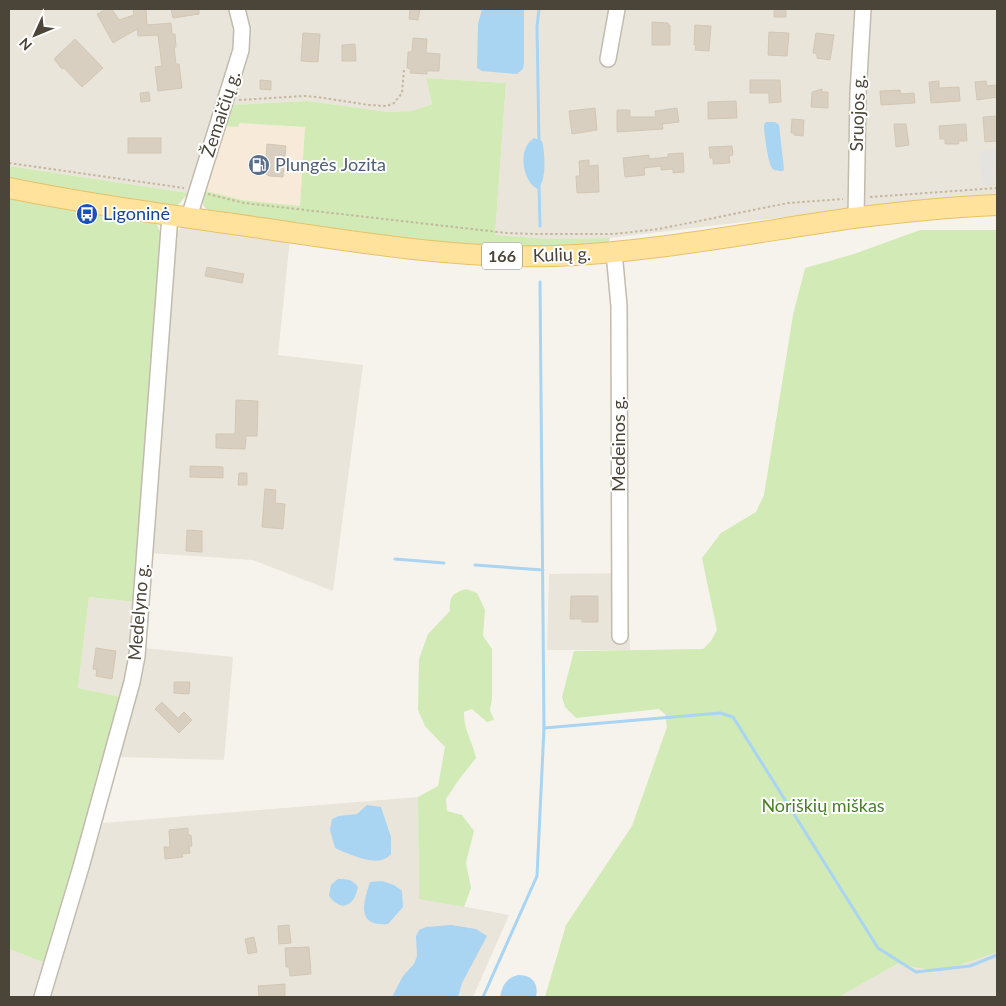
<svg xmlns="http://www.w3.org/2000/svg" width="1006" height="1006" font-family="Lato,sans-serif">
	<rect width="100%" height="100%" fill="#f6f3ec"/>
	<g fill="#eae5da">
		<path d="M9,9H997V196L926,200L610,238L550,239L495,235L506,83L426,78L432,104L412,111L388,112L308,101L231,105L200,190L188,193L9,166Z"/>
		<path d="M183,226L290,239L278,355L363,365L333,591L253,560L149,553L174,238L177,232Z"/>
		<path d="M627,573L630,650H547L549,574Z"/>
		<path d="M89,597L134,602L129,663L122,697L78,688Z"/>
		<path d="M143,648L233,657L224,760L120,757Z"/>
		<path d="M418,797L419,898L509,915L473,997H51L103,823Z"/>
		<path d="M9,949L48,964L38,997H9Z"/>
		<path d="M997,952V997H839L897,964L941,972Z"/>
	</g>
	<path fill="#f7ead8" d="M238,123L305,127L300,206L242,200L200,190L224,126Z"/>
	<g fill="#d2eab5">
		<path d="M426,78L506,83L495,235L550,239L610,238L607,245L478,248L209,212L203,205L205,191L242,200L300,206L305,127L239,123L238,127L224,126L230,105L308,101L388,112L412,111L432,104Z"/>
		<path d="M9,166L188,193L178,205L172,207L9,181Z"/>
		<path d="M9,195L150,221L157,225L161,234L134,602L89,597L78,688L122,697L48,964L9,949Z"/>
		<path d="M920,230H997V952L941,972L897,964L839,997H545L566,925L632,826L667,727L665,714L659,709L576,718L565,707L562,697L574,651L703,649L711,641L717,630L702,558L721,533L756,512L764,495L793,315L805,268L854,254Z"/>
		<path d="M466,589L477,593L485,610L483,636L492,649V699L490,710L494,720L487,722L472,709L464,712C463,728 473,743 476,758L460,778L446,799L447,811L462,815L474,831L466,863L471,888L464,907L419,899L418,797L438,786L445,747L425,726L418,710L419,659L428,634L450,611C449,596 453,593 466,589Z"/>
	</g>
	<path fill="#e5e3e0" d="M997,149V165H994L995,182H997V185L982,186L979,151Z"/>
	<g fill="#a9d4f2">
		<path d="M482,9H524V63L523,69L517,74L482,71L477,68L478,24Z"/>
		<path d="M766,122H775L779,125L784,169L783,171C779,171 774,171 772,168C768,163 764,133 764,125Z"/>
		<path d="M534,138L542,141C545,152 547,181 538,189C524,183 519,156 528,144C528,143 533,139 534,138Z"/>
		<path d="M367,805L381,807L391,837V854C389,856 387,858 384,859C372,865 346,853 335,848L330,830L332,819L339,816L357,814Z"/>
		<path d="M338,879C347,879 352,879 358,887C354,906 342,913 329,896L331,885Z"/>
		<path d="M382,881L394,885L402,891L403,907L388,924C356,927 363,903 370,882Z"/>
		<path d="M451,925L476,929L487,936L462,983L458,997H392L403,976L414,964L417,956L416,936L419,930L426,927Z"/>
		<path d="M518,975C532,975 539,983 536,997H500C502,986 506,978 518,975Z"/>
	</g>
	<g fill="none" stroke-linecap="round" stroke-linejoin="round">
		<g stroke="#a9d4f2" stroke-width="3">
			<path d="M539,143L537,27L539,9"/>
			<path d="M539,184L540,226"/>
			<path d="M395,559L444,563"/>
			<path d="M475,565L543,570"/>
			<path d="M544,728L720,713L733,717L878,948L916,972L970,966L997,955"/>
			<path d="M483,997L537,876L544,728L540,282"/>
		</g>
	</g>
	<g fill="#d8cfc1" stroke="#d3c7b4">
		<path d="M107,9H112L119,20L134,15L133,9H146L147,25L171,23L172,34H175L176,47H174L176,64H179L182,88L158,91L155,67L162,66L158,35L138,36L137,29L113,43L97,14Z"/>
		<path d="M171,9H199V14L173,18Z"/>
		<path d="M410,9H420L418,20L409,19Z"/>
		<rect x="774" y="9" width="12" height="8"/>
		<path d="M652,22L668,23V25H670V45H652Z"/>
		<path d="M695,25L711,26L709,51L695,50L696,45H694Z"/>
		<path d="M769,32L789,33L787,56L768,55Z"/>
		<path d="M303,33L320,34L318,62L301,61Z"/>
		<path d="M816,33L834,35L830,60L817,58V54L813,53Z"/>
		<path d="M413,38L427,39L426,53L440,54L439,71H427V74L410,73L411,69L407,68L408,52H412Z"/>
		<path d="M75,39L103,68L82,87L64,68L62,69L54,59Z"/>
		<path d="M355,44L356,61H342V45Z"/>
		<path d="M260,80L271,81V90L260,89Z"/>
		<path d="M750,80H780L781,102L769,103V93H750Z"/>
		<path d="M939,81V88L959,87L960,101L931,103L929,82Z"/>
		<path d="M986,81L987,86L997,85V97L977,100L975,82Z"/>
		<path d="M822,89V92H828V108L811,107L812,92Z"/>
		<path d="M900,90L901,94L914,93L915,103L881,105L880,91Z"/>
		<path d="M149,92L150,101L141,102L140,93Z"/>
		<path d="M736,101L737,118L708,119V102Z"/>
		<path d="M595,108L597,130L572,134L569,111Z"/>
		<path d="M677,108L679,122L662,124L663,129L617,132V110H630V117H656L655,111Z"/>
		<path d="M997,116V141L985,142L983,117Z"/>
		<path d="M792,119L804,120L803,136L794,135L795,133H791Z"/>
		<path d="M894,124H906L909,145L896,147Z"/>
		<path d="M966,124L967,141H958L959,144H945V139H940L939,126Z"/>
		<rect x="128" y="138" width="33" height="15"/>
		<path d="M267,144L286,146L283,177L269,176L265,173L255,174L249,168V162L252,157L258,156L266,157Z"/>
		<path d="M732,146L733,155L729,156L730,163L713,164V158H710L709,147Z"/>
		<path d="M683,153L684,172L673,173V169L661,170V166L644,168L645,175L625,177L623,158L649,155V159L668,157V154Z"/>
		<path d="M589,160V166L598,165L599,192L577,193L576,176H580L579,161Z"/>
		<path d="M207,267L244,274L242,283L205,276Z"/>
		<path d="M236,400L258,401L257,436H246L245,449L216,448V434H235Z"/>
		<path d="M190,466L223,467V478L190,477Z"/>
		<path d="M239,473H247V485H238Z"/>
		<path d="M265,489L276,490L275,503L285,504L283,529L262,527Z"/>
		<path d="M187,530L202,531V552L186,551Z"/>
		<path d="M571,596H598V622H582V619H570Z"/>
		<path d="M96,648L116,651L112,679L96,676L97,670L93,669Z"/>
		<path d="M174,682H190L189,694L174,693Z"/>
		<path d="M162,702L178,718L184,712L192,720L179,733L155,709Z"/>
		<path d="M188,828V835H191L192,846H189L190,853L182,854L183,857L165,859L164,847H170L169,830Z"/>
		<path d="M289,925L291,943L279,944L278,926Z"/>
		<path d="M254,937L257,952L248,954L245,939Z"/>
		<path d="M309,947L311,974L290,976L289,967H286L285,948Z"/>
		<path d="M285,984V997H259L258,986Z"/>
	</g>
	<g fill="none" stroke-linecap="round" stroke-linejoin="round">
		<g stroke="#c2bbae" stroke-width="18">
			<g id="minor">
				<path d="M608,59L617,9"/>
				<path d="M189,217L241,50L242,29L237,9"/>
				<path d="M856,218L858,94L863,9"/>
				<path d="M614,252L619,306L620,636"/>
				<path d="M42,997L81,867L132,682L137,656L170,215"/>
			</g>
		</g>
		<g stroke="#e6c16a" stroke-width="22">
			<path id="major" d="M9,188C92,205 177,216 261,228C358,242 456,259 555,256C655,252 754,232 853,218C901,212 949,207 997,205"/>
		</g>
		<g stroke="#c4b79f" stroke-width="2" stroke-dasharray="2.5 2.5" stroke-linecap="butt">
			<path d="M239,100L304,96L317,97L369,105L387,106L394,103L402,93L404,70"/>
			<path d="M9,163L184,188"/>
			<path d="M208,194L244,203L507,233L535,234H613L659,229L788,203L843,199"/>
			<path d="M870,197L997,188"/>
		</g>
		<use href="#minor" stroke="#fff" stroke-width="15"/>
		<use href="#major" stroke="#ffe39c" stroke-width="20"/>
	</g>
	<defs>
		<g id="fuel-disc" transform="scale(1.125)"><circle r="9.5" fill="#5c6f8a" stroke="#fff"/><path d="M-5.5-6h7V0h2V4h1.3V-2.5L3-4.5l.8-.8L6-3V5H2.5V1h-1V6h-7ZM-4.2-4.7v3.2H.2V-4.7Z" fill="#fff"/></g>
		<g id="bus-disc" transform="scale(1.125)"><circle r="9.5" fill="#1a4fb4" stroke="#fff"/><path d="M-5-6H5V4H4V6H2V4H-2V6H-4V4H-5ZM-3.5-4V0h7V-4ZM-3.5 1.2v1.5H-2V1.2ZM2 1.2v1.5H3.5V1.2Z" fill="#fff"/></g>
	</defs>
	<g fill-rule="evenodd">
		<use href="#fuel-disc" x="259" y="165"/>
		<use href="#bus-disc" x="87" y="214"/>
	</g>
	<g text-anchor="middle" stroke-width="4" stroke-linejoin="round" paint-order="stroke">
		<rect fill="#fff" stroke="#817c74" stroke-width="1" x="482" y="242.5" width="40" height="27" rx="4"/>
		<g font-size="16" font-weight="bold" fill="#4b4439">
			<text x="502" y="262">166</text>
		</g>
		<g font-size="18" fill="#4b4439" stroke="#fff">
			<text transform="translate(858 113) rotate(-88)" y="6">Sruojos g.</text>
			<text transform="translate(221 114) rotate(-72)" y="6">Žemaičių g.</text>
			<text transform="translate(562 255) rotate(-2)" y="6">Kulių g.</text>
			<text transform="translate(619 444) rotate(-90)" y="6">Medeinos g.</text>
			<text transform="translate(139 612) rotate(-85)" y="6">Medelyno g.</text>
		</g>
		<g font-size="18" fill="#4e5e75" stroke="#fff" text-anchor="start">
			<text x="275" y="171">Plungės Jozita</text>
		</g>
		<g font-size="18" fill="#164399" stroke="#fff" text-anchor="start">
			<text x="103" y="220">Ligoninė</text>
		</g>
		<g font-size="18" fill="#4a7f2a" stroke="#fff">
			<text x="823" y="812">Noriškių miškas</text>
		</g>
	</g>
	<rect width="1006" height="1006" fill="none" stroke="#4b4439" stroke-width="20"/>
	<g transform="translate(35 35) rotate(226)" stroke="#ffffff" stroke-width="4" paint-order="stroke">
	<path d="M0-4L9 19L0 12L-9 19Z" fill="#4b4439"/>
	<text y="-8" font-size="14" font-weight="bold" text-anchor="middle" fill="#4b4439">N</text>
	</g>
</svg>
